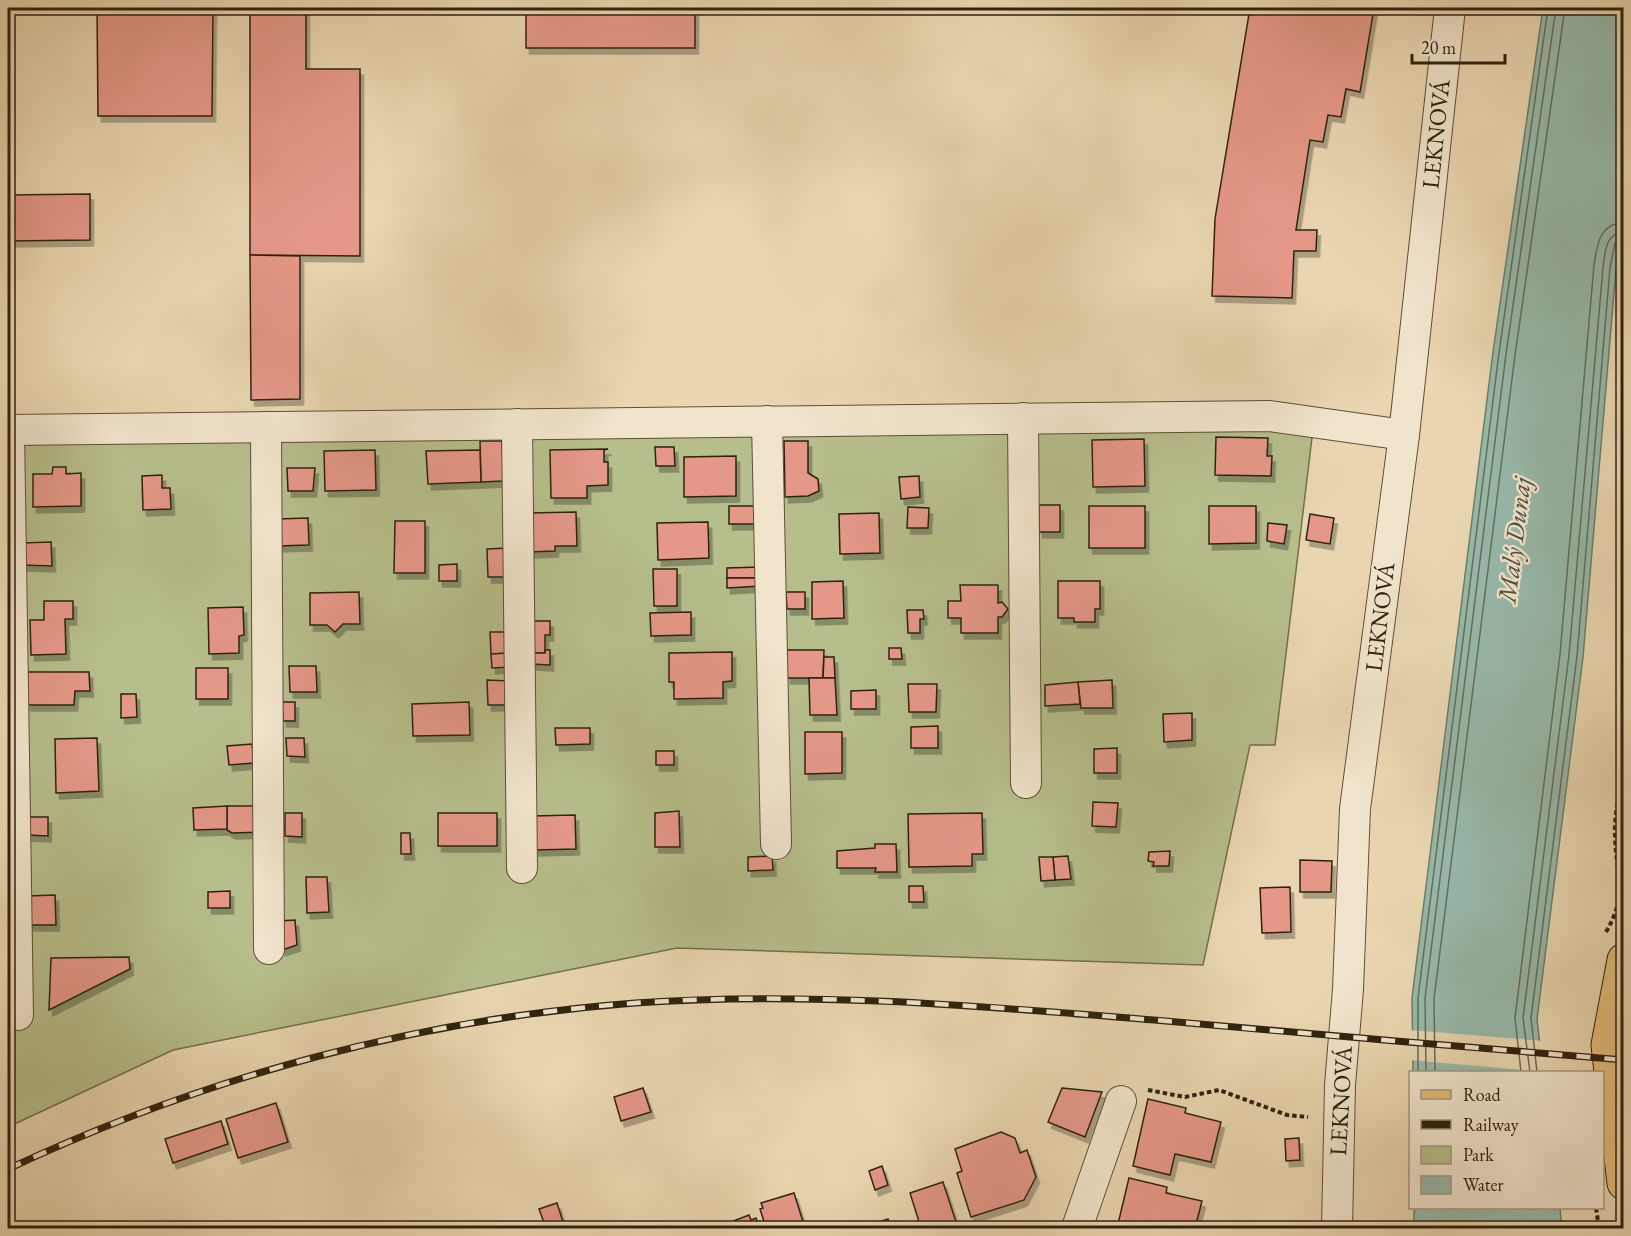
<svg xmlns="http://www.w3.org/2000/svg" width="1631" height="1236" font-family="'EB Garamond',serif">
	<defs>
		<filter id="shadow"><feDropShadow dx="3.5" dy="6" stdDeviation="0" flood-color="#0004"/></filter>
	</defs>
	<rect width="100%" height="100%" fill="#e9d6b0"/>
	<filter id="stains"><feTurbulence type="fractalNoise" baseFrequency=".00333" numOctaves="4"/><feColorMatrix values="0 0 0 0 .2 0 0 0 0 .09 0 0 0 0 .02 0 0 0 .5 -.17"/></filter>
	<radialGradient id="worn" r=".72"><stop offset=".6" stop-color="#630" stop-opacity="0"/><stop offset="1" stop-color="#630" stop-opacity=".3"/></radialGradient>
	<path fill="#b6be8b" stroke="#72704d" stroke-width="1.5" d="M1313,429L1275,745H1250L1203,965L677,948L173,1050L8,1127V444Z"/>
	<g fill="#97b9aa" stroke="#6d7d6c" stroke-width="1.5">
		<path d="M1543,8H1623V232L1616,269L1583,657L1537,1019L1543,1072H1413L1412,998L1493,352Z"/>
		<path d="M1414,1208H1560L1562,1228H1414Z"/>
	</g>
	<path fill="#e9d6b0" d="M1409,1030L1543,1041L1546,1072L1409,1060Z"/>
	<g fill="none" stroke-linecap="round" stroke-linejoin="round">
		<g stroke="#636e5c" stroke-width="1.5">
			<path d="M1418,1072V998L1499,353L1548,8"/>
			<path d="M1426,1072L1425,998L1506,354L1556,8"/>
			<path d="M1435,1072L1434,999L1515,355L1565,8"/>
			<path d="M1521,1072L1515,1018L1560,654L1594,265C1597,246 1599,223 1624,223"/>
			<path d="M1530,1072L1523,1018L1569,655L1603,268C1605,253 1605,233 1624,232"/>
			<path d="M1537,1072L1531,1018L1577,656L1610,268L1615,243L1624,239"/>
		</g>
	</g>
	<g fill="#e59888" stroke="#2f220f" stroke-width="1.5" filter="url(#shadow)">
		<path d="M97,8H213L212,116H98Z"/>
		<path d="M250,8H306V69H360V256L250,255Z"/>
		<rect x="526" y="8" width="169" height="40"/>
		<path d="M1250,8H1374L1360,92L1346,89L1341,117L1328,115L1323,142L1310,140L1296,230H1317L1316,251H1294L1292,298L1212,296L1215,219Z"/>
		<path d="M90,194V240L8,241V195Z"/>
		<path d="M250,255L300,256V399L251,400Z"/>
		<path d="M1216,437L1268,438L1267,456H1272L1271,476L1215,475Z"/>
		<path d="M1144,439L1145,486L1093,487L1092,440Z"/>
		<path d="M480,441H502L504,481L481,482Z"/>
		<path d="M784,441H808V473L818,479L819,491L808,496L785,497Z"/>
		<path d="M655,447H674L675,466H656Z"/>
		<path d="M608,449L604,450V462H608V485L587,486V498H551L550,450Z"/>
		<path d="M375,450L376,490L325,491L324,451Z"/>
		<path d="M480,450L481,482L428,484L426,451Z"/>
		<path d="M736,456V496L684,497V457Z"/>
		<path d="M53,467H66V474L81,473V506L33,507V474H52Z"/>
		<path d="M287,468H315L313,491H288Z"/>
		<path d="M162,475V488H170L171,509L143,510L142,476Z"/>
		<path d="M919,476L920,497L901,499L899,477Z"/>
		<rect x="1039" y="505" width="21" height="27"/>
		<path d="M729,506H754L755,524H729Z"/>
		<rect x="1089" y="506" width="56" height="42"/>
		<path d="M1209,506H1256V543L1209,544Z"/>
		<path d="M908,507L929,508L928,528H907Z"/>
		<path d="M576,512L577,546H555V551L529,552V513Z"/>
		<path d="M879,513L880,553L840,554L839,514Z"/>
		<path d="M1310,514L1334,518L1330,544L1306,540Z"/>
		<path d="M308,518L309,545L277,546V519Z"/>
		<path d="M395,521H425V573H394Z"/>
		<path d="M708,522L709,558L658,560L657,523Z"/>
		<path d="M1268,523L1287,525L1284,544L1267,541Z"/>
		<path d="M51,542L52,566L23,565V543Z"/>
		<path d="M509,548L510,577H488L487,549Z"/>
		<path d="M457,564V581H439V565Z"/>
		<path d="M761,567L762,578H727V568Z"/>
		<path d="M653,569H677V606H654Z"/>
		<path d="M727,578H762V586L727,588Z"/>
		<path d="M843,581L844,618L812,619V582Z"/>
		<path d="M1058,581H1100V609H1095V622H1074V618H1058Z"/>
		<path d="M960,585H998V603L1002,602L1008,609L1002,617H998V633H961V618H948V601H961Z"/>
		<path d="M359,592L360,624H343L335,632L327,625H310V593Z"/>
		<path d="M786,592H805V609H787Z"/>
		<path d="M44,601H73V619H65L66,654L31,655L30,620H44Z"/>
		<path d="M243,607L244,635L239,636V653L209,654L208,608Z"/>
		<path d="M907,610H923L924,619H920V633H908Z"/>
		<path d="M691,612V635L651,636L650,613Z"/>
		<path d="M531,621H550V635H545V653H531Z"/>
		<path d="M490,632H510V653L491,654Z"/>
		<path d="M889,648H901L902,659H889Z"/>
		<path d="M545,650H550V665L531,664V653H545Z"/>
		<path d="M786,650H824L823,678H787Z"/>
		<path d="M732,652V681L723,682V698L674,699V682H669V653Z"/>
		<path d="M510,653L511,667L492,668L491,654Z"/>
		<path d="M824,657H834L835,678H823Z"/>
		<path d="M289,666H316L317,692H290Z"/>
		<rect x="196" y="668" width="32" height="31"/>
		<path d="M26,672H89L90,691H75L74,705H27Z"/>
		<path d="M809,678H835L837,715H810Z"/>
		<path d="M487,680L512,681V705H488Z"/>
		<path d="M1112,680L1113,708H1081L1078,682Z"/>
		<path d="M1078,682L1080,704L1045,706V685Z"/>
		<path d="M908,684H937L936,712H909Z"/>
		<path d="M876,690V709H851V691Z"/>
		<path d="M121,694H136L137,717L121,718Z"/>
		<path d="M282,702H295V721H283Z"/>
		<path d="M469,702L470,735L413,736L412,704Z"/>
		<path d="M1192,713V740L1164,742L1163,714Z"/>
		<path d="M938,726V748H911V727Z"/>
		<path d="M555,728H590V744L556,745Z"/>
		<path d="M805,732H842V773L805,774Z"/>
		<path d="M97,738L99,791L56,793L55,739Z"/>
		<path d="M286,738H304L305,757L287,756Z"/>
		<path d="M252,744L254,763L229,765L227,746Z"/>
		<path d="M1117,748V773H1094V749Z"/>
		<rect x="656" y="751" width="18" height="14"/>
		<path d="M1093,802L1118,803L1116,827L1092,826Z"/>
		<path d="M227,806H260L261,832L232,833L227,830Z"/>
		<path d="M227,806V829L194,830L193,808Z"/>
		<path d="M679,811L680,847H655V813Z"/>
		<path d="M285,813H302V837L285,836Z"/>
		<rect x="438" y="813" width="59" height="33"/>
		<path d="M982,813L983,854H972V866L909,867L908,814Z"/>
		<path d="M575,815L576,849L534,850L533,816Z"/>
		<path d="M27,817H48V836L27,835Z"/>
		<path d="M401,833H410L411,854H401Z"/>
		<path d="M875,844H896L897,872H875L876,868H837V851L875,848Z"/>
		<path d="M1170,851L1169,866H1153L1154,862L1148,861L1149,852Z"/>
		<path d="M772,856L773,870L748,871V857Z"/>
		<path d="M1068,856L1071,879L1055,880L1053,857Z"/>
		<path d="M1039,857H1053L1055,880L1041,881Z"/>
		<path d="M1300,860L1332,861L1331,892H1300Z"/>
		<path d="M306,877H327L329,912L307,913Z"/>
		<path d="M909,886H923L924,902H909Z"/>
		<path d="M1290,887L1291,932L1262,933L1260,888Z"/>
		<path d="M230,891V908H208V892Z"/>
		<path d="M55,895L56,925H28L27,896Z"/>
		<path d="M295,920L297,945L282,950L279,921Z"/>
		<path d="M129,957L130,969L49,1010L51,958Z"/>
		<path d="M643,1088L651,1112L621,1121L614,1097Z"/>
		<path d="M1062,1088L1102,1092L1085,1137L1048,1122Z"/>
		<path d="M1148,1099L1186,1108L1185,1113L1221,1122L1211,1162L1175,1154L1170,1175L1133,1166Z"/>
		<path d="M276,1103L288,1142L238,1158L226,1119Z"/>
		<path d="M221,1121L228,1144L173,1163L165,1139Z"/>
		<path d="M1001,1132L1015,1138L1020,1153L1027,1150L1036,1177L1024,1200L971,1217L957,1173L962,1171L955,1149Z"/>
		<path d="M1299,1138L1300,1160L1286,1161L1285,1139Z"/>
		<path d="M882,1166L888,1185L875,1190L869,1171Z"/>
		<path d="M1129,1178L1167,1187L1166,1193L1202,1201L1195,1228H1117Z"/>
		<path d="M943,1182L958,1228H921L910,1193Z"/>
		<path d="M794,1193L805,1228H766L760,1209L763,1208L761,1203Z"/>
		<path d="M557,1203L565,1228H546L539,1209Z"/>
		<path d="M749,1215L751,1220L756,1218L760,1228H727L728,1223Z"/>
		<path d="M888,1219L891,1228H859Z"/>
	</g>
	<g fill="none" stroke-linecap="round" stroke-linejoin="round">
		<g stroke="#5e4f37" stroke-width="32">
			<g id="minor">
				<path d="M1023,418L1026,783"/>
				<path d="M767,421L776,844"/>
				<path d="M517,424L522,868"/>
				<path d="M266,427L269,949"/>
				<path d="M8,430L1270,416L1404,435"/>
				<path d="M9,430L18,1015"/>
				<path d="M1077,1228L1121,1101"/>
				<path d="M1337,1228L1340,1085L1348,989L1355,809L1404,435L1450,8"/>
			</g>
		</g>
		<g stroke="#2f220f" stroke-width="35">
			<path id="major" d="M1624,960L1608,1045L1624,1183"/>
		</g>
		<g stroke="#2f220f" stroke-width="4" stroke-dasharray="4.5 3" stroke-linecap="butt">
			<path d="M1606,932C1629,892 1616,877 1615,836C1614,816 1619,793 1624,774"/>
			<path d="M1148,1090L1185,1097L1219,1090L1287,1115L1308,1117"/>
			<path d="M1596,1208L1599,1228"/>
		</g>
		<use href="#minor" stroke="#f1e4cc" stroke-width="30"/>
		<use href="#major" stroke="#e4bb78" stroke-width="33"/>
		<g stroke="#2f220f" stroke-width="7">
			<path id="rail" d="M8,1169C204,1077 418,1019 635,1003C808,991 981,1006 1154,1020C1311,1034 1467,1047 1624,1060"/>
		</g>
		<use href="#rail" stroke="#f1e4cc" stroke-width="4.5" stroke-dasharray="14" stroke-linecap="butt"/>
	</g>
	<g text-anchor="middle" stroke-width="5" stroke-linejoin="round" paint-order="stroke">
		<g font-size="24" fill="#2f220f" stroke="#f1e4cc">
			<text transform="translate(1436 134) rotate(-84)" y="8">LEKNOVÁ</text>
			<text transform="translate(1380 617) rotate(-83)" y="8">LEKNOVÁ</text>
			<text transform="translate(1341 1101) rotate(-87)" y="8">LEKNOVÁ</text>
		</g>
		<g font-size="26" font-style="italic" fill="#4e4f3e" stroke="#f1e4cc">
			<text transform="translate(1514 540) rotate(-83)" y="9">Malý Dunaj</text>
		</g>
	</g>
	<rect width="1631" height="1236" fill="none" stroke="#e9d6b0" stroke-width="30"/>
	<rect x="9" y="9" width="1613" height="1218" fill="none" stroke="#2f220f" stroke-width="3"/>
	<rect x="15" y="15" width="1601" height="1206" fill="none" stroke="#2f220f" stroke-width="1.5"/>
	<rect x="1409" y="1071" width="195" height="138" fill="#f1e4cc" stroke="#a39680" stroke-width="1.5"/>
	<rect x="1421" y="1090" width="30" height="9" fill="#e4bb78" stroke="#a39680" stroke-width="1.5"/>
	<text x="1463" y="1101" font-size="18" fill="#2f220f">Road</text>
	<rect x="1421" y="1120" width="30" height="9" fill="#2f220f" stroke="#a39680" stroke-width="1.5"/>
	<text x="1463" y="1131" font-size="18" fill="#2f220f">Railway</text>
	<rect x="1421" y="1146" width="30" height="18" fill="#b6be8b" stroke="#a39680" stroke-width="1.5"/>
	<text x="1463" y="1161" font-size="18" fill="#2f220f">Park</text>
	<rect x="1421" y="1176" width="30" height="18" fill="#97b9aa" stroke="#a39680" stroke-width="1.5"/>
	<text x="1463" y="1191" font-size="18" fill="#2f220f">Water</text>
	<path d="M1412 54v9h93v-9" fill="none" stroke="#2f220f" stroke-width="3"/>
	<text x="1421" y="54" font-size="18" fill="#2f220f" stroke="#f1e4cc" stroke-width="4.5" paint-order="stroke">20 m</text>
	<rect width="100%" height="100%" filter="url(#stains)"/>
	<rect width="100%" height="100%" fill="url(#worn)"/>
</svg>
